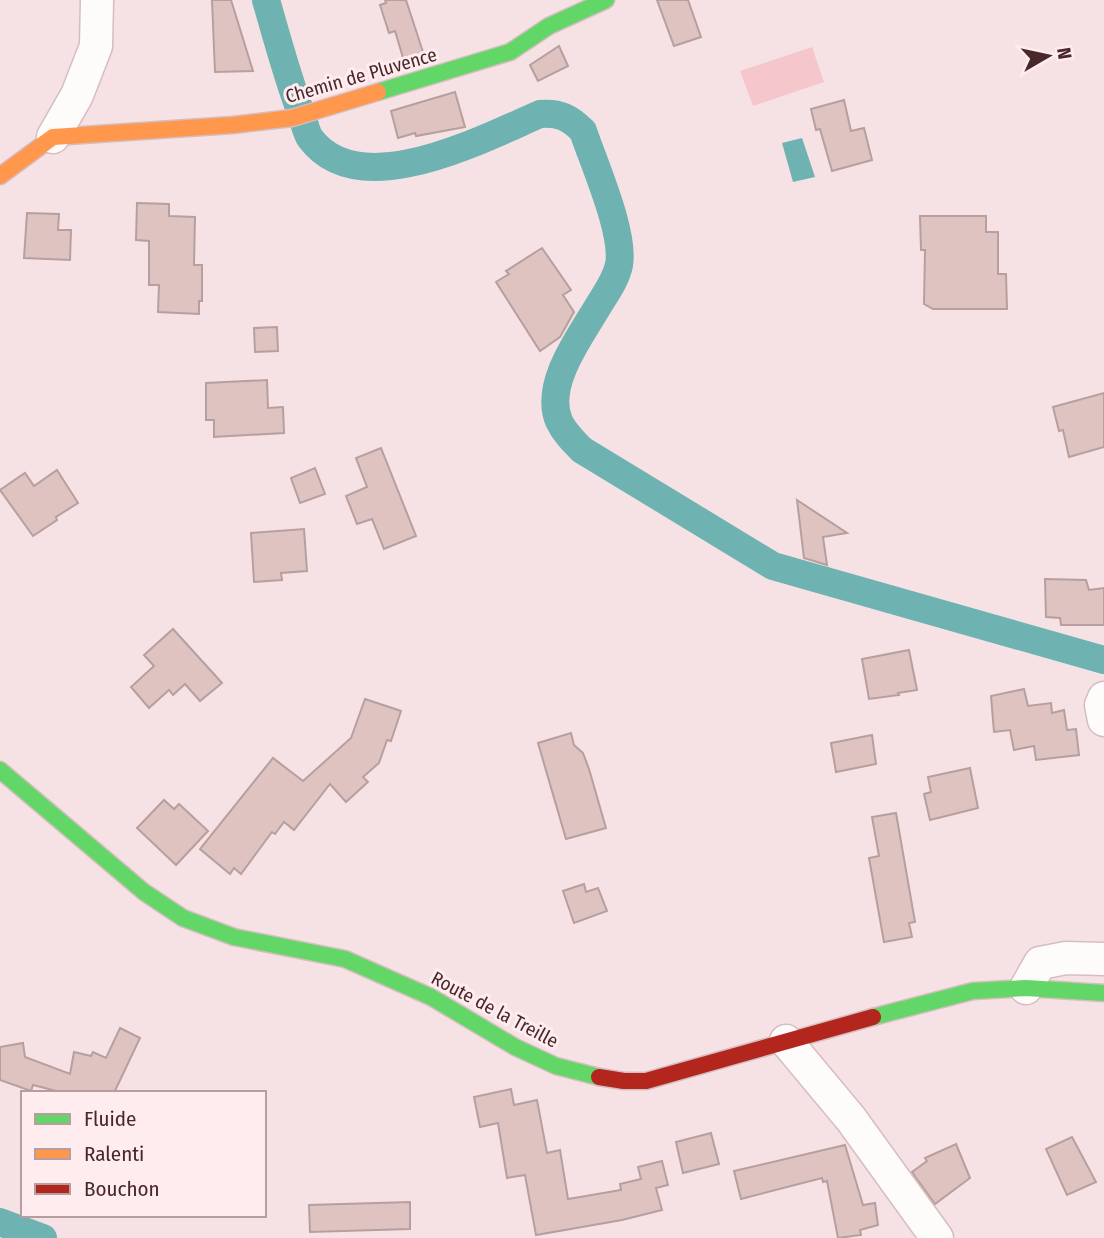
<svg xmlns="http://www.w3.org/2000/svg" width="1104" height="1238" font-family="'Fira Sans Condensed',sans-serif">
	<rect width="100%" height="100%" fill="#f6e2e4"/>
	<path fill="#f5c6cb" d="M812,47L824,82L753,106L740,71Z"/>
	<path fill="#6eb2b1" d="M802,138L815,177L793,182L782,143Z"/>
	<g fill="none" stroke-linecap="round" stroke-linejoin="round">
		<g stroke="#6eb2b1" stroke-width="28">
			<path d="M266,0C277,38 287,76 301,113C304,121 306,132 310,138C359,205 484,138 540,114C559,112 570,118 583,131C594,164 625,233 619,265C616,279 607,292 600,303C582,334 543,384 559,421C564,432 573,441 582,450L773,566L1104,660"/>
			<path d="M0,1222L43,1238"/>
		</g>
	</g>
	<g fill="#dfc3c0" stroke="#b69f9e" stroke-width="2">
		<path d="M212,0H231L253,71L215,72Z"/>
		<path d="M385,0H406L424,55L404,61L395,31L389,33L380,5L386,3Z"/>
		<path d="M657,0H688L701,37L674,46Z"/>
		<path d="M559,46L568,66L538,81L530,65Z"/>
		<path d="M455,92L465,127L416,136L415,133L398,138L391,111Z"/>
		<path d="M844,100L851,131L864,128L872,160L832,171L820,129L816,130L811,109Z"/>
		<path d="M137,203L169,204V216L195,217L194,265H202V301H199V314L158,312L159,285H149V241L136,240Z"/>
		<path d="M27,213L59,214L58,230H71L70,260L24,258Z"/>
		<path d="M920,216H986V232H998V274H1006L1007,309H933L924,304L925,250H921Z"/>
		<path d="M542,248L571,290L563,295L574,312L560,337L540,351L496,282L509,274L506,271Z"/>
		<path d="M277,327L278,351L255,352L254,328Z"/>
		<path d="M267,380L268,408L283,407L284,433L214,437V420H206V383Z"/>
		<path d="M1104,393V447L1069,457L1063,430L1059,431L1053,407Z"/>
		<path d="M381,448L416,536L384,549L372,519L357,524L346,496L367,487L356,458Z"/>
		<path d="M315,468L325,494L300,503L291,478Z"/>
		<path d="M57,470L78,503L56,517L57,520L33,536L0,490L25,473L34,486Z"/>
		<path d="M797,500L847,533L823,537L827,565L804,558Z"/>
		<path d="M304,529L307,571L281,573L282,580L254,582L251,533Z"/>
		<path d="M1045,579L1086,580L1089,590L1104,588V625H1061L1060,618L1046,617Z"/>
		<path d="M173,629L222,683L200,701L185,684L173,695L169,690L149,708L131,687L154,666L144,655Z"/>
		<path d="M909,650L917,690L898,693L899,695L869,699L862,659Z"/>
		<path d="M1024,689L1028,706L1051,703L1052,713L1064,710L1067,730L1076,729L1079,755L1036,760L1034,746L1014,750L1010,730L994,732L991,696Z"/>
		<path d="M365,699L401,711L391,741L387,740L379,763L363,777L368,782L346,802L330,784L294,830L284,822L275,834L272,832L241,874L234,868L230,874L200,849L273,758L303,781L351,738Z"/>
		<path d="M571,733L574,745L583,753L589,769L606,828L566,839L538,743Z"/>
		<path d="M872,735L876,764L836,772L831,743Z"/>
		<path d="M970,768L978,808L930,820L924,794L931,792L928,777Z"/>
		<path d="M164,800L174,809L179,804L208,831L176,865L137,828Z"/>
		<path d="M896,813L915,922L909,923L912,937L884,942L869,858L879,856L872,817Z"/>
		<path d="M584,884L586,892L598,888L607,911L574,923L563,891Z"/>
		<path d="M120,1028L140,1038L114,1093H64L33,1085L31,1091L0,1080V1047L23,1043L25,1057L70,1074L74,1052L91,1056L93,1052L106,1058Z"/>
		<path d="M511,1089L514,1105L537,1100L547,1153L560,1150L568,1199L621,1190L620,1184L641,1179L638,1167L662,1161L668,1185L656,1188L662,1210L622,1220L536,1235L525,1175L507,1178L498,1123L480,1127L474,1097Z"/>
		<path d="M711,1133L719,1164L683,1173L676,1142Z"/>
		<path d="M1072,1137L1096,1182L1067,1195L1046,1149Z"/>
		<path d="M956,1144L970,1178L935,1204L912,1172L927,1161L925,1158Z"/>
		<path d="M845,1145L863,1205L875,1203L878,1225L860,1230L861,1235L838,1238L827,1181L823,1182L822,1178L741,1199L734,1171Z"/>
		<path d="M410,1202V1229L310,1232L309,1205Z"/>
	</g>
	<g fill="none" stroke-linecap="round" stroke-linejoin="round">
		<g stroke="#d6bdc0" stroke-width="35">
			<g id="street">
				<path d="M53,137L77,95L96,46L97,0"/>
				<path d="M1104,698L1101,705L1104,720"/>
				<path d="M1026,988L1040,963L1066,958L1104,959"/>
				<path d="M786,1041L851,1119L937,1238"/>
			</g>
		</g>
		<g stroke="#d6bdc0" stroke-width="19">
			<g id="fast">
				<path d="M378,92L510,52L549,26L606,0"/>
				<path d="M0,770L144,892L183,918L234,937L345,959L431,997L515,1047L556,1066L599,1077"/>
				<path d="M873,1017L973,991L1026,988L1104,993"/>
			</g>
		</g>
		<g stroke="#d6bdc0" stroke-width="19">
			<path id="slow" d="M0,176L53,137L233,125L292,118L378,92"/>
		</g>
		<g stroke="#d6bdc0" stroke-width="19">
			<path id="jam" d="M599,1077L624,1081H646L873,1017"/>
		</g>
		<use href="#street" stroke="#fefbfb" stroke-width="32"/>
		<use href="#fast" stroke="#63d668" stroke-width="16"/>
		<use href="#slow" stroke="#ff974d" stroke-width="16"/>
		<use href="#jam" stroke="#b3261e" stroke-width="16"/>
	</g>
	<g text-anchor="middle" stroke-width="6" stroke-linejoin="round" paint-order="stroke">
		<g font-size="19" fill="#49282c" stroke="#ffecee">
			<text transform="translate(361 75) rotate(-16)" y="7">Chemin de Pluvence</text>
			<text transform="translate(495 1009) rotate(28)" y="7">Route de la Treille</text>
		</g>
	</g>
	<rect x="21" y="1091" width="245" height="126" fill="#ffecee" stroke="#b69ea0" stroke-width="2"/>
	<rect x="35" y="1114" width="35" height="10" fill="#63d668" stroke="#b69ea0" stroke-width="2"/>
	<text x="84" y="1126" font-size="21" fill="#49282c">Fluide</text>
	<rect x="35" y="1149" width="35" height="10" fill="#ff974d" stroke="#b69ea0" stroke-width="2"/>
	<text x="84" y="1161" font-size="21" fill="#49282c">Ralenti</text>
	<rect x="35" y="1184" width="35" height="10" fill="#b3261e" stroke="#b69ea0" stroke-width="2"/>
	<text x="84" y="1196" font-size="21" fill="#49282c">Bouchon</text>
	<g transform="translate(1048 56) rotate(81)" stroke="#ffecee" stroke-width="5" paint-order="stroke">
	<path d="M0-5L12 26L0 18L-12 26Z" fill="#49282c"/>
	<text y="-10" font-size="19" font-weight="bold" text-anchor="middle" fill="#49282c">N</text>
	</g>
</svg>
